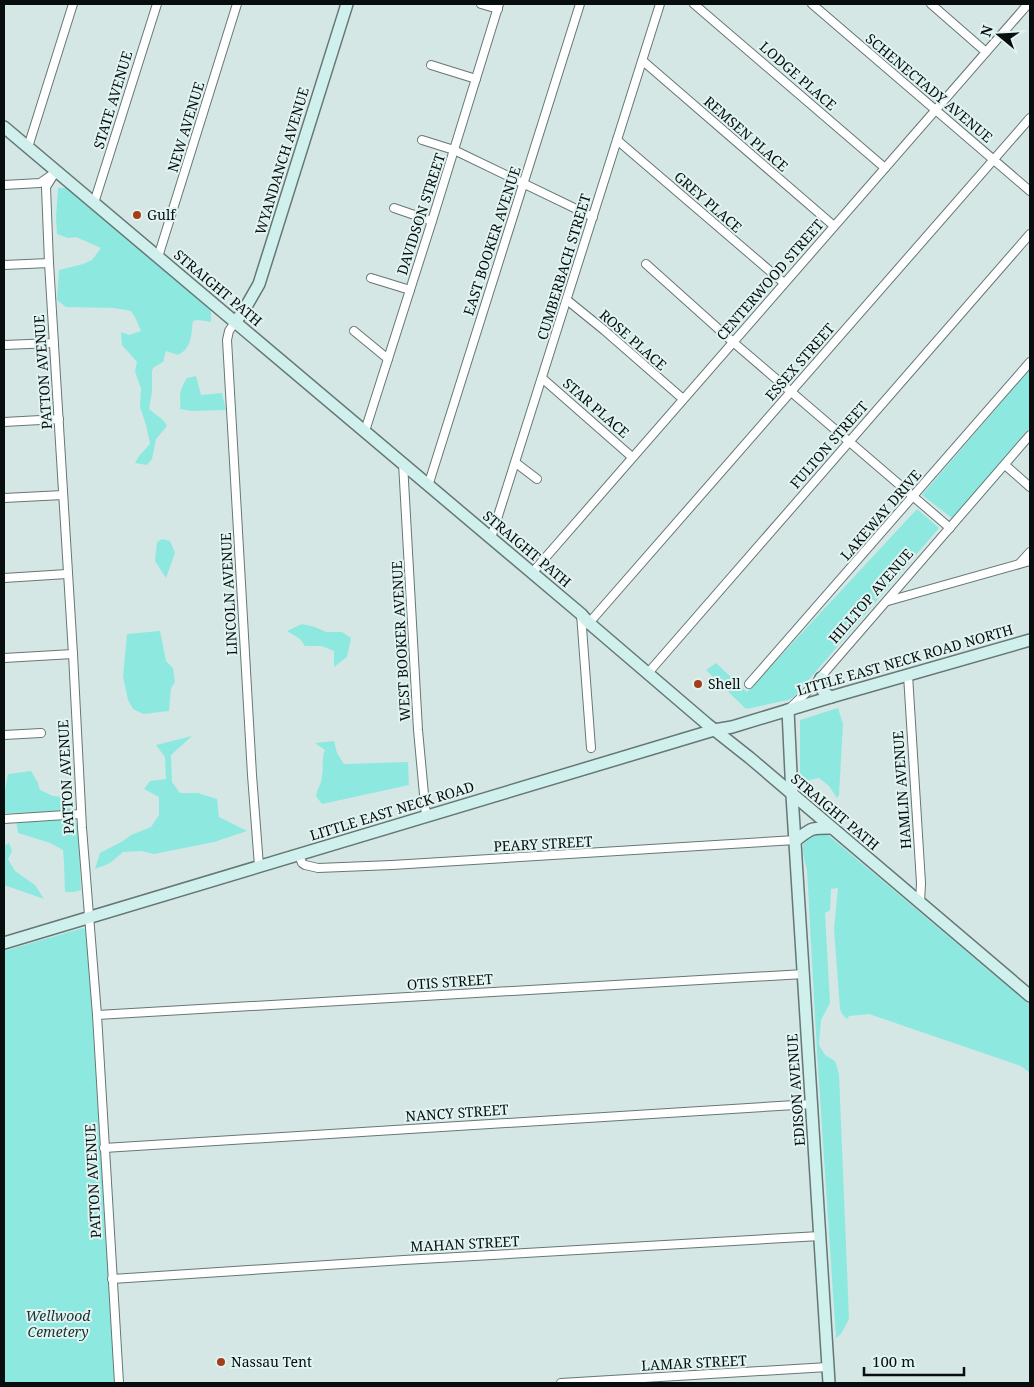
<svg xmlns="http://www.w3.org/2000/svg" width="1034" height="1387" font-family="'Noto Serif',serif">
	<rect width="100%" height="100%" fill="#d4e7e5"/>
	<g fill="#8de9e0">
		<path d="M58,188H66L211,306V322L198,320L193,321C191,335 192,348 178,355L166,351L163,362L153,368L152,372V392L149,409L163,420L167,426L156,439L152,459L147,465L135,463L139,456L150,444L146,425L140,407L141,389L135,371L137,362L122,345L121,332L129,335L141,331L135,317L131,311L114,308L66,307L57,300L59,270L83,264L92,260L101,248L76,237L68,238L57,234L56,218Z"/>
		<path d="M1030,369V427L953,519L922,495Z"/>
		<path d="M196,376L201,395L222,393L226,410L192,411L180,409C181,404 180,401 180,396C180,390 184,383 187,378Z"/>
		<path d="M917,509L939,528L794,697L788,700L746,709L706,670L716,663L747,692Z"/>
		<path d="M162,539L170,541L175,553L166,578L155,561L157,542Z"/>
		<path d="M302,624L315,627L326,632H342L351,638L347,657L334,667V651L322,646H305L300,639L287,631Z"/>
		<path d="M160,631L166,661L173,668L175,682L171,688L169,711L143,714L133,709L128,700L123,676L127,634Z"/>
		<path d="M838,708L843,724L839,795L837,798L829,786L819,778L800,782V720Z"/>
		<path d="M192,736L171,755L172,782L180,793H198L217,799L219,817L247,831L214,842L154,854L141,851L123,852L110,863L95,869L100,853L123,841L131,835L151,827L159,815V797L144,789L150,781L166,779L165,757L156,745Z"/>
		<path d="M334,741L337,753L344,764L408,762L409,785L322,804L316,796C317,789 322,783 322,776C324,767 321,759 325,750L315,743Z"/>
		<path d="M31,771L38,783L40,790L53,796L71,797L75,804L72,809L63,812L5,813V789L8,774Z"/>
		<path d="M70,819L75,820L78,826L81,890L74,892H65L64,863L63,850L50,843L18,833L16,820Z"/>
		<path d="M821,832L828,835L1030,1005V1073L1021,1066L869,1014L849,1016L847,1019L842,1014L840,1009L834,929L838,888L831,889L830,910L825,913L830,1003L821,1020L819,1045L825,1055L835,1061L839,1074L849,1319L841,1334L836,1338L817,1052L807,870C804,857 799,846 808,834Z"/>
		<path d="M9,843L12,851L8,859L15,871L35,885L44,899L4,885V846Z"/>
		<path d="M83,928L87,931L115,1383H4V951Z"/>
	</g>
	<g fill="none" stroke-linecap="round" stroke-linejoin="round">
		<g stroke="#667775" stroke-width="10">
			<g id="street">
				<path d="M481,4L498,9"/>
				<path d="M694,4L885,168"/>
				<path d="M812,4L1030,191"/>
				<path d="M931,4L986,52"/>
				<path d="M643,61L834,226"/>
				<path d="M431,65L476,79"/>
				<path d="M422,140L454,150L593,217"/>
				<path d="M617,140L784,283"/>
				<path d="M28,147L73,4"/>
				<path d="M56,171L46,187L49,263L73,654L82,828L97,1015L119,1383"/>
				<path d="M4,185L40,183L53,174"/>
				<path d="M94,203L157,4"/>
				<path d="M394,208L432,221"/>
				<path d="M158,257L237,4"/>
				<path d="M646,264L733,342L950,528"/>
				<path d="M4,265L49,263"/>
				<path d="M371,278L410,290"/>
				<path d="M567,300L604,330L683,399"/>
				<path d="M235,322L229,331L227,340L252,775L259,866"/>
				<path d="M354,331L388,359"/>
				<path d="M4,345L54,343"/>
				<path d="M542,378L632,457"/>
				<path d="M4,422L59,419"/>
				<path d="M365,431L432,221L499,4"/>
				<path d="M403,463L418,730L426,816"/>
				<path d="M516,463L537,479"/>
				<path d="M1005,465L1030,487"/>
				<path d="M428,486L580,4"/>
				<path d="M4,498L63,495"/>
				<path d="M491,538L660,4"/>
				<path d="M1020,563L1030,552"/>
				<path d="M532,573L1028,4"/>
				<path d="M4,578L67,574"/>
				<path d="M888,601L1030,561"/>
				<path d="M581,614L591,748"/>
				<path d="M589,623L1030,118"/>
				<path d="M4,658L73,654"/>
				<path d="M648,673L1030,234"/>
				<path d="M908,675L921,883L920,903"/>
				<path d="M749,684L1030,362"/>
				<path d="M790,708L812,687L1030,435"/>
				<path d="M4,735L41,733"/>
				<path d="M4,819L81,814"/>
				<path d="M299,855L302,863L305,865L318,868L392,865L796,840"/>
				<path d="M97,1015L804,974"/>
				<path d="M104,1148L812,1104"/>
				<path d="M112,1279L404,1260L820,1236"/>
				<path d="M561,1383L828,1367"/>
			</g>
		</g>
		<g stroke="#667775" stroke-width="14">
			<g id="secondary">
				<path d="M4,127L581,614L589,623L707,724L750,758L1030,996"/>
				<path d="M235,322L243,312L259,284L347,4"/>
				<path d="M821,678C820,688 822,692 831,697"/>
				<path d="M788,710L792,795L829,1383"/>
				<path d="M796,840C812,828 810,828 830,828"/>
				<path d="M4,943L714,730L732,727L831,697L1030,640"/>
			</g>
		</g>
		<use href="#street" stroke="#fff" stroke-width="8"/>
		<use href="#secondary" stroke="#cff0ed" stroke-width="11"/>
	</g>
	<g fill="#a43d19" stroke="#e1f4f2" stroke-width="2">
		<circle cx="137" cy="215" r="5"/>
		<circle cx="698" cy="684" r="5"/>
		<circle cx="221" cy="1362" r="5"/>
	</g>
	<g text-anchor="middle" stroke-width="4" stroke-linejoin="round" paint-order="stroke">
		<g font-size="14" fill="#070e0d" stroke="#e1f4f2">
			<text transform="translate(798 76) rotate(41)" y="5">LODGE PLACE</text>
			<text transform="translate(929 88) rotate(40)" y="5">SCHENECTADY AVENUE</text>
			<text transform="translate(113 100) rotate(-73)" y="5">STATE AVENUE</text>
			<text transform="translate(186 127) rotate(-73)" y="5">NEW AVENUE</text>
			<text transform="translate(746 134) rotate(41)" y="5">REMSEN PLACE</text>
			<text transform="translate(282 161) rotate(-73)" y="5">WYANDANCH AVENUE</text>
			<text transform="translate(708 202) rotate(41)" y="5">GREY PLACE</text>
			<text transform="translate(421 214) rotate(-72)" y="5">DAVIDSON STREET</text>
			<text transform="translate(492 241) rotate(-72)" y="5">EAST BOOKER AVENUE</text>
			<text transform="translate(564 267) rotate(-73)" y="5">CUMBERBACH STREET</text>
			<text transform="translate(770 280) rotate(-49)" y="5">CENTERWOOD STREET</text>
			<text transform="translate(218 288) rotate(40)" y="5">STRAIGHT PATH</text>
			<text transform="translate(633 340) rotate(41)" y="5">ROSE PLACE</text>
			<text transform="translate(800 362) rotate(-49)" y="5">ESSEX STREET</text>
			<text transform="translate(43 372) rotate(-94)" y="5">PATTON AVENUE</text>
			<text transform="translate(596 408) rotate(41)" y="5">STAR PLACE</text>
			<text transform="translate(829 445) rotate(-49)" y="5">FULTON STREET</text>
			<text transform="translate(881 515) rotate(-49)" y="5">LAKEWAY DRIVE</text>
			<text transform="translate(527 549) rotate(40)" y="5">STRAIGHT PATH</text>
			<text transform="translate(229 594) rotate(-93)" y="5">LINCOLN AVENUE</text>
			<text transform="translate(871 596) rotate(-49)" y="5">HILLTOP AVENUE</text>
			<text transform="translate(401 641) rotate(-93)" y="5">WEST BOOKER AVENUE</text>
			<text transform="translate(905 660) rotate(-16)" y="5">LITTLE EAST NECK ROAD NORTH</text>
			<text transform="translate(66 777) rotate(-93)" y="5">PATTON AVENUE</text>
			<text transform="translate(902 790) rotate(-94)" y="5">HAMLIN AVENUE</text>
			<text transform="translate(392 811) rotate(-17)" y="5">LITTLE EAST NECK ROAD</text>
			<text transform="translate(835 812) rotate(40)" y="5">STRAIGHT PATH</text>
			<text transform="translate(543 844) rotate(-3)" y="5">PEARY STREET</text>
			<text transform="translate(450 982) rotate(-4)" y="5">OTIS STREET</text>
			<text transform="translate(796 1090) rotate(-94)" y="5">EDISON AVENUE</text>
			<text transform="translate(457 1113) rotate(-4)" y="5">NANCY STREET</text>
			<text transform="translate(93 1181) rotate(-93)" y="5">PATTON AVENUE</text>
			<text transform="translate(465 1244) rotate(-3)" y="5">MAHAN STREET</text>
			<text transform="translate(694 1363) rotate(-3)" y="5">LAMAR STREET</text>
		</g>
		<g font-size="14" fill="#070e0d" stroke="#e1f4f2" text-anchor="start">
			<text x="147" y="220">Gulf</text>
			<text x="708" y="689">Shell</text>
			<text x="231" y="1367">Nassau Tent</text>
		</g>
		<g font-size="14" font-style="italic" fill="#193230" stroke="#e1f4f2">
			<text x="58" y="1321">Wellwood<tspan x="58" dy="16">Cemetery</tspan></text>
		</g>
	</g>
	<rect width="1034" height="1387" fill="none" stroke="#070e0d" stroke-width="10"/>
	<g transform="translate(999 35) rotate(288)" stroke="#e1f4f2" stroke-width="4" paint-order="stroke">
	<path d="M0-4L9 19L0 12L-9 19Z" fill="#070e0d"/>
	<text y="-8" font-size="14" font-weight="bold" text-anchor="middle" fill="#070e0d">N</text>
	</g>
	<path d="M864 1367v8h100v-8" fill="none" stroke="#070e0d" stroke-width="2.5"/>
	<text x="872" y="1367" font-size="15" fill="#070e0d" stroke="#e1f4f2" stroke-width="4" paint-order="stroke">100 m</text>
</svg>
